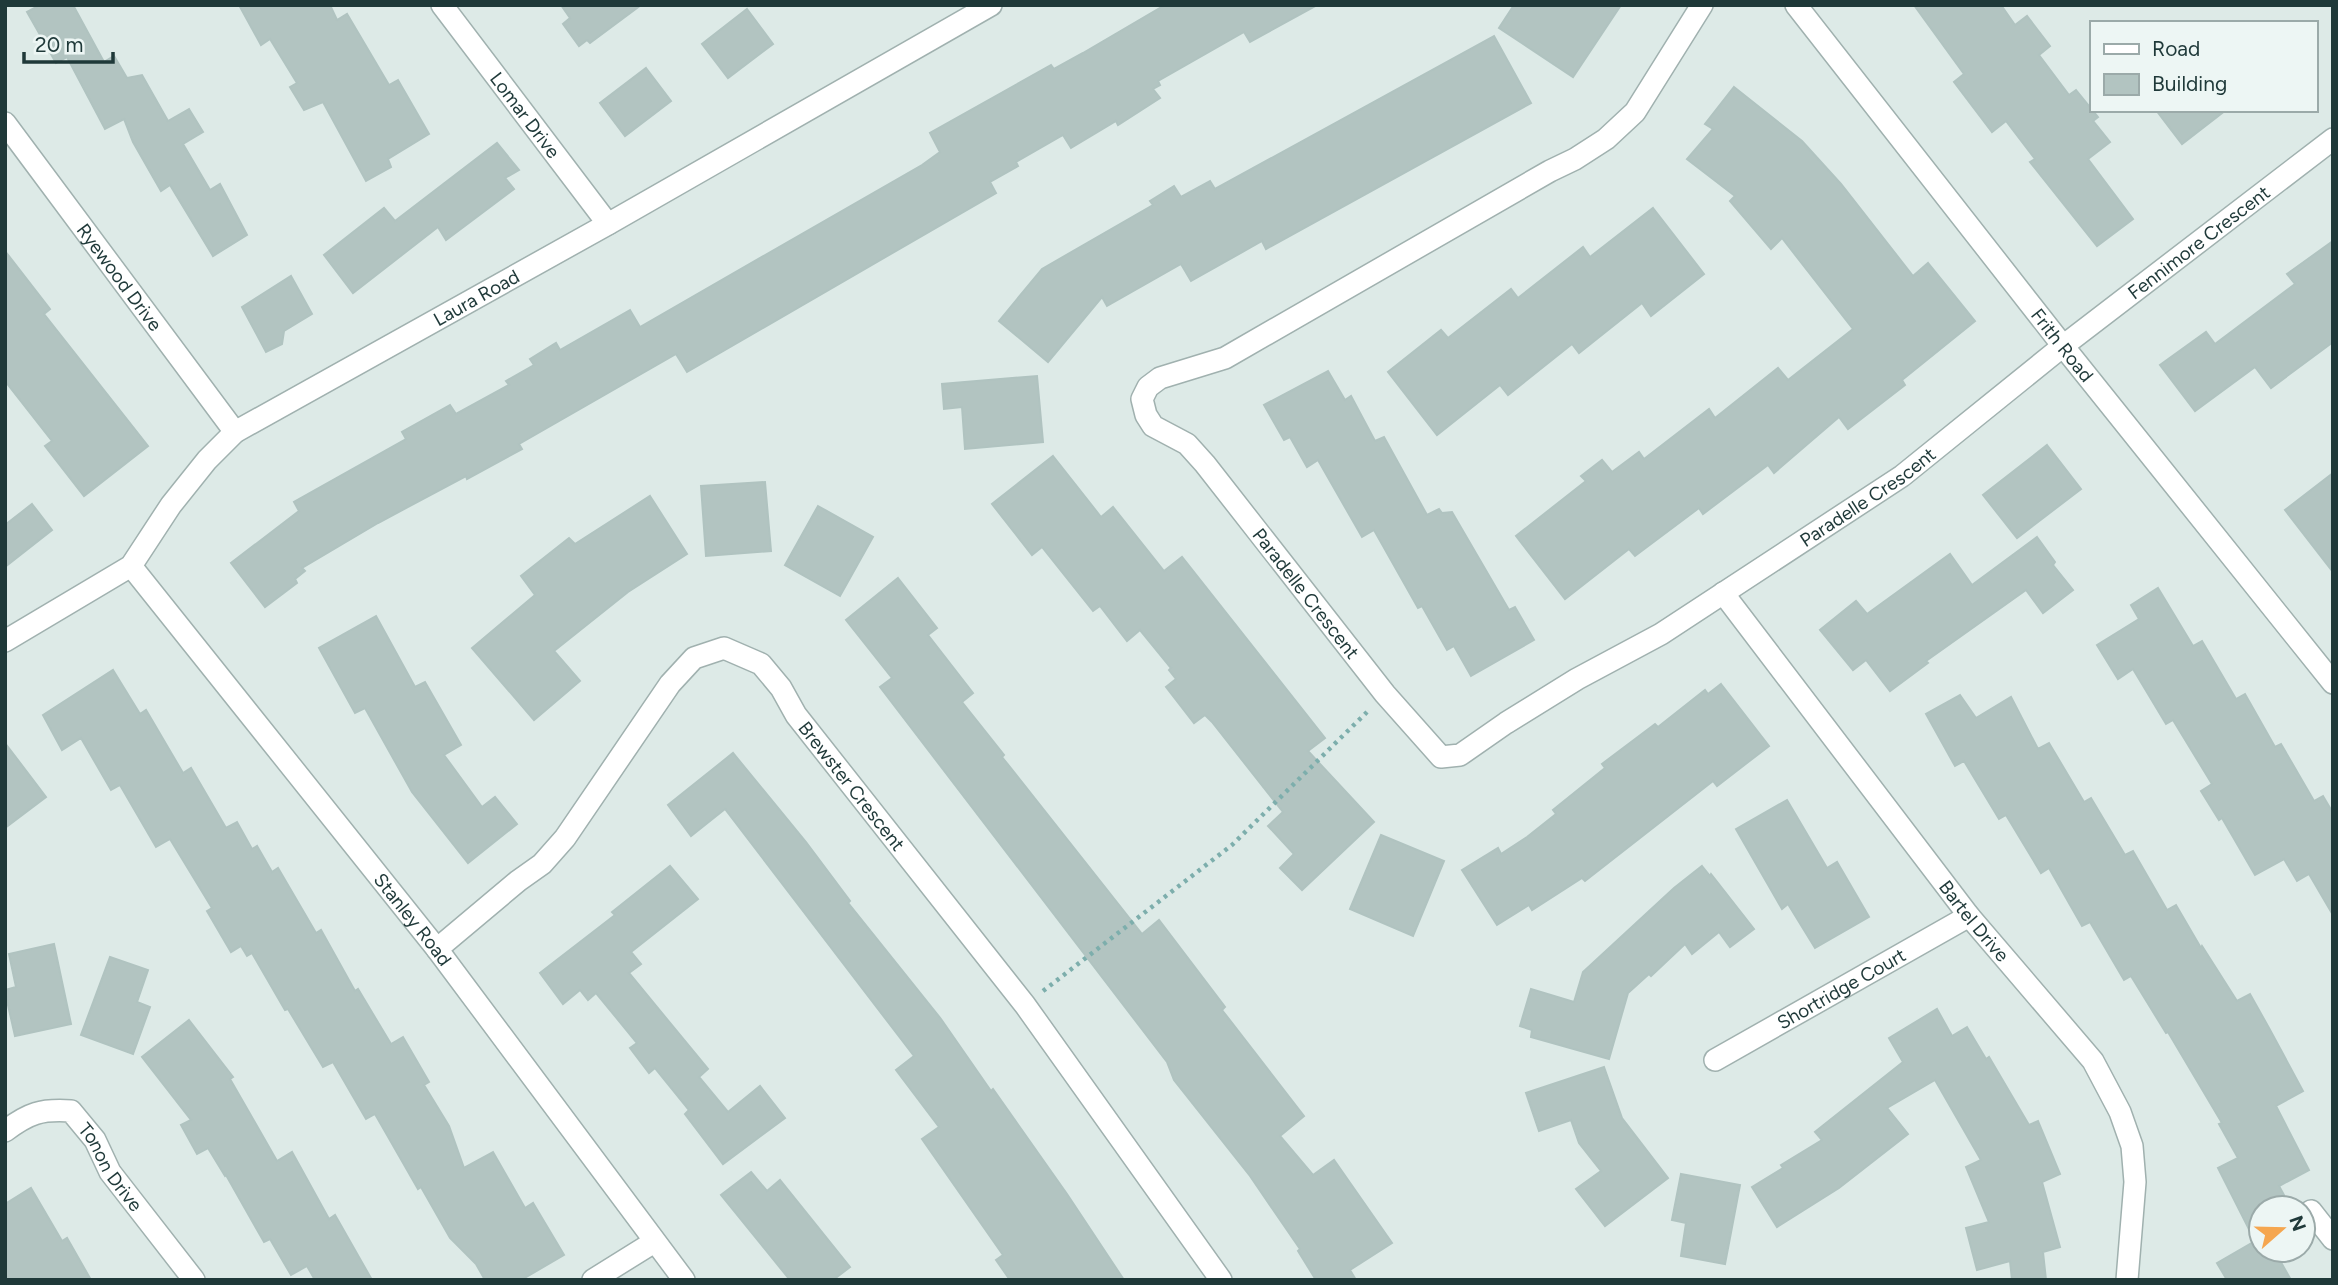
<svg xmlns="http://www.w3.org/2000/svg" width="2338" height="1285" font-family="Figtree,sans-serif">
	<rect width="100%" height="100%" fill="#ddeae7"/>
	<g fill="#b2c4c1" stroke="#b0c3c0" stroke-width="2">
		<path d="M40,5H73L104,62L114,56L127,78L142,75L168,121L189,109L203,132L183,144L210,190L220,184L247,235L213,256L170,185L161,191L133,142L124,119L105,129L67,57L56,63L27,12Z"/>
		<path d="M239,5H330L337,20L347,14L389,85L398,80L429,134L388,159L391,167L366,181L323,102L304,110L290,87L297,83L270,39L261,45Z"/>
		<path d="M561,5H641L590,43L587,40L579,46L563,24L570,18Z"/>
		<path d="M1165,5H1317L1250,42L1244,32L1158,81L1160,85L1153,89L1160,98L1118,125L1116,121L1071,148L1063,135L1016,162L1018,166L990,182L996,193L687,372L676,354L519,444L522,449L467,479L466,476L378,523L302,568L305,571L295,579L297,583L265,607L231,563L299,511L294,502L406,439L402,432L450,405L456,414L509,385L506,381L534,365L530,359L556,343L560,350L630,310L640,327L922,165L940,152L930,133L1051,65L1054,69L1083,53Z"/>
		<path d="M1514,5H1621L1573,77L1499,28Z"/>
		<path d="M1914,5H2001L2015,25L2027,16L2050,46L2039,55L2069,95L2076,90L2098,117L2093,121L2110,142L2088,159L2133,219L2097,246L2030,162L2035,159L2006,121L1992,132L1954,82L1964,74Z"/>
		<path d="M747,9L773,44L728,78L702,44Z"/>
		<path d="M1494,36L1531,103L1266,249L1262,241L1191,281L1181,264L1107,306L1102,297L1048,362L999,321L1042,269L1153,205L1150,201L1174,186L1181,197L1210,181L1215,189Z"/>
		<path d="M646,68L671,101L625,136L600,103Z"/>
		<path d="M1734,87L1802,141L1841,184L1913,276L1928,263L1975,321L1902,380L1905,385L1848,429L1839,417L1774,473L1768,465L1703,514L1699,508L1635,556L1629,549L1565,599L1516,536L1586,481L1581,476L1602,460L1612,472L1639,452L1644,459L1709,409L1715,418L1778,368L1788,380L1853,329L1782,238L1771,249L1730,201L1735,196L1687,159L1713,129L1705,124Z"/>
		<path d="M2156,110H2226L2182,144Z"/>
		<path d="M497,143L519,170L505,178L514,189L446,240L438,227L353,293L324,255L384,208L395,221Z"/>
		<path d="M1653,208L1704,274L1651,316L1642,303L1579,353L1572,344L1508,395L1500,385L1437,435L1388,372L1441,330L1448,338L1511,289L1518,298L1583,247L1590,257Z"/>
		<path d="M2333,241V342L2271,388L2255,367L2195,411L2160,365L2206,332L2215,344L2295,284L2287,274Z"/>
		<path d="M5,251L50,309L44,314L148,446L84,496L45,446L52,441L5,381Z"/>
		<path d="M291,276L312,314L284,331L282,344L266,352L242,307Z"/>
		<path d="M1328,371L1345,400L1351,396L1375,441L1384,437L1427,515L1439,509L1442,513L1452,512L1509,610L1515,607L1534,640L1471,676L1454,646L1447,650L1422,606L1418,608L1374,530L1362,537L1318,460L1307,467L1290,437L1284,440L1264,405Z"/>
		<path d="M1037,376L1043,442L965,449L962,407L944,409L942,384Z"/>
		<path d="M2047,445L2081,489L2017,538L1983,495Z"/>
		<path d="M1053,456L1101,517L1113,507L1164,571L1182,557L1325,738L1308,751L1374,822L1302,890L1280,868L1294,854L1268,826L1283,812L1212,722L1205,715L1194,723L1166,687L1176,679L1169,670L1171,668L1140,630L1127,641L1100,606L1093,611L1042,547L1032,555L992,504Z"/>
		<path d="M2333,473V572L2285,510Z"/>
		<path d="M765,482L771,551L706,556L701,486Z"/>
		<path d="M650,496L687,554L628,592L554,651L580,681L534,720L472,648L535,595L521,576L569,538L575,544Z"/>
		<path d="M32,504L52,530L5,567V525Z"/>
		<path d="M818,506L873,537L840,596L785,565Z"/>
		<path d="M2037,537L2055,562L2053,565L2073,590L2043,613L2026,590L1926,661L1928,663L1890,691L1866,660L1853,670L1820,630L1856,601L1867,614L1950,554L1972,585Z"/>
		<path d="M898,578L937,628L928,635L973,693L962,702L1004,755L1002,757L1142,934L1159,920L1225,1007L1222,1010L1304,1116L1280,1136L1313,1175L1334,1160L1392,1243L1350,1270L1356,1280H1316L1298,1251L1300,1249L1250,1176L1174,1080L1167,1062L880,687L892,678L846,620Z"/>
		<path d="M2158,588L2193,646L2202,641L2236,699L2245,694L2275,747L2281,744L2314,801L2323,796L2333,813V915L2309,874L2297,881L2284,859L2255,875L2222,818L2219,820L2201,791L2212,784L2173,720L2166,724L2133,669L2118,679L2097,645L2139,619L2131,605Z"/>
		<path d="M376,616L415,687L425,682L461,745L444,755L482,807L495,797L517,824L468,863L412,792L365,708L355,713L319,648Z"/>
		<path d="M113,670L140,714L146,710L183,773L191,768L226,828L237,822L252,849L257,846L272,872L278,868L316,933L321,930L355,991L358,989L391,1044L403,1037L429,1082L424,1085L449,1126L464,1168L493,1152L525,1208L533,1203L564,1255L521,1280H485L476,1264L450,1238L421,1187L418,1189L375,1114L366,1119L333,1062L323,1067L288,1009L285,1010L252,953L247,956L241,946L231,952L207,911L212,908L170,839L156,847L120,785L111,790L81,738L62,750L43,715Z"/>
		<path d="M1721,684L1769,746L1717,786L1713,781L1585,881L1582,878L1532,910L1529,905L1497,925L1462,870L1498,848L1501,854L1527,837L1556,814L1553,810L1605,768L1602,764L1655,724L1658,727L1705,690L1708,694Z"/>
		<path d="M1960,695L1976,718L2011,697L2038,749L2049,743L2084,802L2091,798L2125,855L2133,851L2167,910L2176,905L2201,948L2202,946L2237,1001L2250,994L2269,1028L2303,1091L2276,1106L2309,1170L2279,1186L2284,1195L2261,1207V1250H2274L2291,1280H2227L2217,1263L2255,1241L2218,1168L2238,1158L2219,1124L2222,1123L2168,1032L2166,1033L2131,976L2124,980L2090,922L2082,926L2049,868L2041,873L2006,815L1999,819L1964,761L1955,766L1926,714Z"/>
		<path d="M5,743L46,797L5,828Z"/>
		<path d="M733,753L806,842L850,901L848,903L941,1019L991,1091L993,1089L1067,1194L1124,1280H1010L996,1260L1003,1255L922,1139L939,1127L896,1070L914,1056L725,809L691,836L668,805Z"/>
		<path d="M1787,800L1827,868L1837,862L1869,917L1815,948L1788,904L1782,909L1736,829Z"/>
		<path d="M1381,835L1444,861L1413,936L1350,909Z"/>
		<path d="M670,866L698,899L631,952L641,964L629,973L708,1069L699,1077L728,1112L760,1086L785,1118L723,1164L685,1114L689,1110L655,1068L649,1073L630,1048L637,1043L596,993L588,1000L580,990L563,1004L540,973L615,915L612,912Z"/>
		<path d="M1702,866L1710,876L1711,874L1754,929L1730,947L1719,932L1692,954L1685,944L1651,976L1649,974L1628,993L1609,1059L1531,1037L1532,1030L1520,1026L1531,989L1574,1002L1583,972L1674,888Z"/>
		<path d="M54,944L71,1024L15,1036L5,992V990L16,987L9,954Z"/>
		<path d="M110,957L148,970L137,1002L150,1007L133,1054L81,1035Z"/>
		<path d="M1937,1009L1952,1036L1967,1027L1986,1059L1989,1057L2029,1125L2038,1121L2060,1174L2042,1182L2060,1247L2043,1252L2046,1280H2012L2010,1261L1977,1270L1966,1228L1989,1222L1966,1167L1981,1160L1935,1080L1887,1108L1908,1134L1839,1188L1777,1227L1752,1187L1783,1168L1781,1165L1822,1140L1815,1132L1903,1062L1889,1038Z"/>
		<path d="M189,1020L233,1077L230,1079L277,1161L292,1152L329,1219L335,1215L372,1280H315L307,1266L291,1275L270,1239L264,1242L226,1175L225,1176L208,1148L197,1154L181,1125L191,1120L142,1057Z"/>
		<path d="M1604,1067L1622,1118L1668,1178L1605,1226L1576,1189L1601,1171L1579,1143L1571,1120L1539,1131L1526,1093Z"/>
		<path d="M751,1172L767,1191L780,1180L850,1267L833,1280H790L721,1195Z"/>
		<path d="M1681,1174L1740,1185L1725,1264L1681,1256L1686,1223L1672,1220Z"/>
		<path d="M31,1188L62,1241L67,1238L91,1280H5V1204Z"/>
	</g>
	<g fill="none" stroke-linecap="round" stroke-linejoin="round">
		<g stroke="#a0b1af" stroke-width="24">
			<g id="minor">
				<path id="s1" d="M442,5L608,224"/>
				<path id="s2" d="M1702,5L1635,112L1606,139L1575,159L1550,171L1225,358L1160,378L1148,387L1142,399L1146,415L1153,426L1187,444L1205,464L1385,694L1441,757L1460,755L1506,723L1577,679L1661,634L1902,476L2063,346L2333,139"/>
				<path id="s3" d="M1796,5L2063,346L2333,683"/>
				<path id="s4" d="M5,123L235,432"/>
				<path id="s5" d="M131,566L437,949L684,1280"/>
				<path id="s6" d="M1723,593L1969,916L2093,1061L2120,1112L2132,1146L2135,1182L2127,1280"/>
				<path id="s7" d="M5,641L131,566L171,505L207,460L235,432L608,224L991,5"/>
				<path id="s8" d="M437,949L518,881L542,864L565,838L670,684L694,658L724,648L761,664L781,688L796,715L1025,1005L1221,1280"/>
				<path id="s9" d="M1715,1060L1969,916"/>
				<path id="s10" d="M5,1131C29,1113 41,1109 71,1111L95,1140L110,1172L194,1280"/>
				<path d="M2311,1211L2333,1239"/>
				<path d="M593,1280L654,1242"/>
			</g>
		</g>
		<path stroke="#7daeac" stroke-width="4.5" stroke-dasharray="3.5 5" stroke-linecap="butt" d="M1043,991L1232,845L1367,712"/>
		<use href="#minor" stroke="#fff" stroke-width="21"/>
	</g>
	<g text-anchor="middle" stroke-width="5" stroke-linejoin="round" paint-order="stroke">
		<g font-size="19" fill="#1f3939" stroke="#edf6f4">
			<text dy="7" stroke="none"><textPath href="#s1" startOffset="138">Lomar Drive</textPath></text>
			<text dy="7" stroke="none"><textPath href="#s2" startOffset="2093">Fennimore Crescent</textPath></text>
			<text dy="7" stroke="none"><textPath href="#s4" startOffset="192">Ryewood Drive</textPath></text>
			<text dy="7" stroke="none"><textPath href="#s7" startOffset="593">Laura Road</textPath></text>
			<text dy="7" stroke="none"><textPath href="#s3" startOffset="432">Frith Road</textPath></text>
			<text dy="7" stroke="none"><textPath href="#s2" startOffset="1675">Paradelle Crescent</textPath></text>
			<text dy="7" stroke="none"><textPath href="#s2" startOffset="961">Paradelle Crescent</textPath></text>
			<text dy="7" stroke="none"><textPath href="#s8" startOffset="616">Brewster Crescent</textPath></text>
			<text dy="7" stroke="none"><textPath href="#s5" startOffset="452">Stanley Road</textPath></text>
			<text dy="7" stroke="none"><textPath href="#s6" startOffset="413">Bartel Drive</textPath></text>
			<text dy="7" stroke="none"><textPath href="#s9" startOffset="145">Shortridge Court</textPath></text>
			<text dy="7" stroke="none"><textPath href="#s10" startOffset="140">Tonon Drive</textPath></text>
		</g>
	</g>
	<rect width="2338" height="1285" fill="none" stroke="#1f3939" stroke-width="14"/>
	<rect x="2090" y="21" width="228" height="91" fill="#edf6f4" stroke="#9baaa9" stroke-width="2"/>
	<rect x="2104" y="44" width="35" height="10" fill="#ffffff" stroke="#9baaa9" stroke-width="2"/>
	<text x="2152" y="56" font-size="21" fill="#1f3939">Road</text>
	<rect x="2104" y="74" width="35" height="21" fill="#b2c4c1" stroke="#9baaa9" stroke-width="2"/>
	<text x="2152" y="91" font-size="21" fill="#1f3939">Building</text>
	<g transform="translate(2282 1229) rotate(70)"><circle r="33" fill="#edf6f4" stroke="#9baaa9" stroke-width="2"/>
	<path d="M0-5L12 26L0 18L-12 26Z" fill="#f5a64f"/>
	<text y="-10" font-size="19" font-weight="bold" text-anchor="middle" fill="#1f3939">N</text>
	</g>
	<path d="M24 52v10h89v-10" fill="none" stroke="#1f3939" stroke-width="3.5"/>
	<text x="35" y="52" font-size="21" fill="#1f3939" stroke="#edf6f4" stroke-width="5" paint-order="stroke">20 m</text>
</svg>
